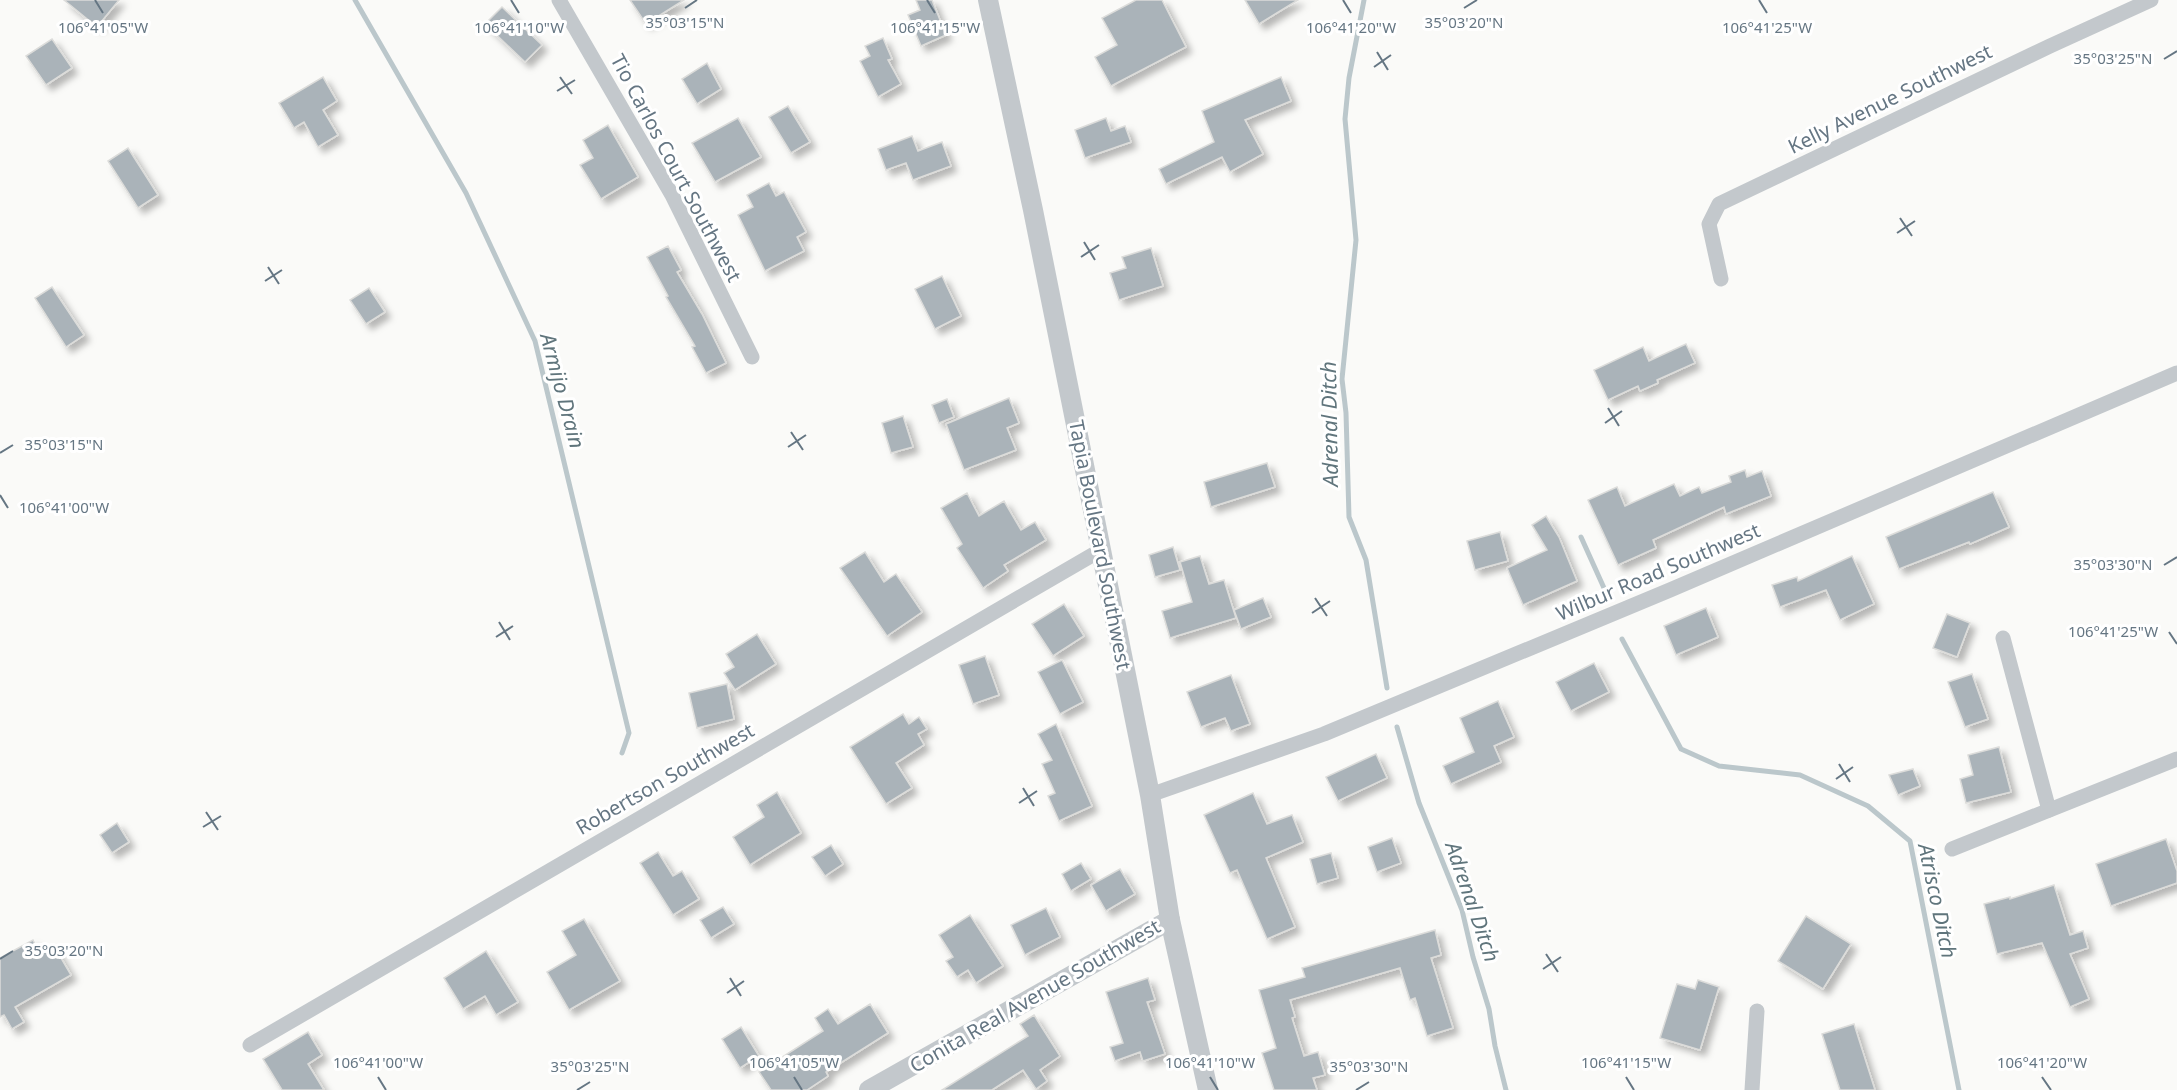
<svg xmlns="http://www.w3.org/2000/svg" width="2177" height="1090" font-family="'Noto Sans',sans-serif">
	<defs>
		<filter id="shadow"><feDropShadow dx="5.5" dy="5.5" stdDeviation="3" flood-color="#0004"/></filter>
	</defs>
	<rect width="100%" height="100%" fill="#fafaf8"/>
	<g fill="none" stroke-linecap="round" stroke-linejoin="round">
		<g stroke="#bbc7cb" stroke-width="5">
			<path d="M355,0L466,193L535,341L629,733L622,753"/>
			<path d="M1364,0L1349,78L1345,119L1356,240L1342,379L1346,413L1349,517L1366,560L1387,688"/>
			<path d="M1581,537L1604,588"/>
			<path d="M1622,639L1681,749L1719,766L1800,775L1868,806L1910,841L1959,1090"/>
			<path d="M1397,727L1419,803L1462,910L1473,957L1489,1009L1495,1046L1506,1090"/>
		</g>
	</g>
	<g fill="#aab3b9" stroke="#dcdcda" stroke-width="1.5" filter="url(#shadow)">
		<path d="M64,0H119L97,27Z"/>
		<path d="M630,0H684L646,24Z"/>
		<path d="M916,0H932L946,35L921,46L908,15L920,10Z"/>
		<path d="M1136,0H1162L1186,47L1111,86L1095,57L1117,45L1102,18Z"/>
		<path d="M1245,0H1298L1259,24Z"/>
		<path d="M502,7L542,45L525,62L485,24Z"/>
		<path d="M883,38L892,59L888,60L901,84L878,97L860,61L870,56L865,46Z"/>
		<path d="M52,39L72,68L46,85L26,56Z"/>
		<path d="M707,63L721,89L697,104L682,79Z"/>
		<path d="M323,77L337,101L323,110L338,135L318,147L304,122L294,128L279,103Z"/>
		<path d="M1281,77L1291,101L1245,120L1263,154L1230,172L1222,157L1166,184L1159,169L1214,142L1202,111Z"/>
		<path d="M788,106L810,142L791,153L769,117Z"/>
		<path d="M738,118L761,157L715,182L692,143Z"/>
		<path d="M1106,118L1111,131L1125,126L1131,142L1085,158L1075,130Z"/>
		<path d="M608,125L638,177L601,199L580,165L593,158L583,140Z"/>
		<path d="M912,136L918,151L942,142L951,166L913,180L906,163L886,170L878,149Z"/>
		<path d="M128,148L158,195L138,208L108,161Z"/>
		<path d="M769,183L776,196L784,192L806,232L797,237L804,251L765,271L738,215L753,207L747,195Z"/>
		<path d="M668,246L681,270L677,272L702,314L726,363L706,373L692,347L695,346L666,297L668,296L647,257Z"/>
		<path d="M1151,248L1163,286L1119,300L1110,273L1126,268L1122,257Z"/>
		<path d="M942,276L961,316L935,329L915,289Z"/>
		<path d="M52,287L84,335L66,347L35,298Z"/>
		<path d="M369,288L385,312L366,324L350,300Z"/>
		<path d="M1686,344L1695,363L1657,380L1658,383L1640,391L1638,386L1608,400L1594,370L1643,347L1649,361Z"/>
		<path d="M1009,398L1019,423L1007,428L1016,450L964,470L946,424Z"/>
		<path d="M947,399L954,417L939,423L932,405Z"/>
		<path d="M903,416L913,447L891,453L882,423Z"/>
		<path d="M1267,463L1275,487L1211,507L1204,482Z"/>
		<path d="M1745,470L1747,477L1762,471L1771,496L1726,514L1724,507L1653,540L1656,548L1618,565L1588,500L1617,487L1625,506L1674,484L1680,496L1699,487L1702,493L1731,482L1729,476Z"/>
		<path d="M1993,492L2009,527L1970,544L1969,542L1899,569L1886,537Z"/>
		<path d="M967,493L979,516L1004,501L1021,530L1035,522L1046,540L1004,565L1008,571L983,588L957,548L962,544L941,508Z"/>
		<path d="M1546,516L1559,537L1577,581L1523,605L1507,568L1547,550L1532,525Z"/>
		<path d="M1500,532L1508,561L1475,570L1467,541Z"/>
		<path d="M1173,547L1180,570L1155,577L1149,555Z"/>
		<path d="M865,552L884,582L896,574L922,612L887,636L840,568Z"/>
		<path d="M1200,556L1209,584L1224,580L1236,618L1170,638L1162,611L1192,602L1180,562Z"/>
		<path d="M1852,556L1874,604L1840,620L1826,590L1780,607L1772,585L1797,577L1798,581Z"/>
		<path d="M1263,598L1271,617L1241,629L1234,610Z"/>
		<path d="M1064,604L1084,636L1053,656L1032,624Z"/>
		<path d="M1706,608L1718,637L1676,655L1664,626Z"/>
		<path d="M1947,614L1970,623L1957,657L1933,648Z"/>
		<path d="M757,634L776,664L735,690L724,673L734,667L726,654Z"/>
		<path d="M985,656L999,695L973,704L959,665Z"/>
		<path d="M1062,660L1083,702L1060,714L1038,672Z"/>
		<path d="M1594,663L1609,692L1571,711L1556,682Z"/>
		<path d="M1972,674L1988,719L1965,727L1948,682Z"/>
		<path d="M1231,675L1250,724L1231,731L1225,718L1201,727L1187,692Z"/>
		<path d="M727,684L734,719L697,728L689,693Z"/>
		<path d="M1498,701L1514,737L1494,746L1501,762L1451,784L1443,766L1474,752L1460,718Z"/>
		<path d="M903,714L909,724L919,717L927,729L918,734L924,745L896,763L912,788L886,804L850,747Z"/>
		<path d="M1056,724L1092,806L1059,821L1048,796L1055,793L1042,764L1052,760L1038,734Z"/>
		<path d="M1999,747L2011,792L1966,803L1960,779L1973,775L1968,755Z"/>
		<path d="M1376,754L1387,778L1338,801L1326,777Z"/>
		<path d="M1913,769L1920,786L1898,795L1889,775Z"/>
		<path d="M777,792L801,833L750,865L733,837L764,817L757,805Z"/>
		<path d="M1253,793L1267,824L1292,815L1303,842L1266,858L1295,927L1267,939L1237,870L1230,873L1204,815Z"/>
		<path d="M117,823L129,842L112,853L100,835Z"/>
		<path d="M1392,838L1401,863L1377,872L1368,847Z"/>
		<path d="M2166,839L2177,871V883L2111,906L2096,864Z"/>
		<path d="M831,845L843,864L825,876L812,857Z"/>
		<path d="M658,852L673,876L682,871L699,899L673,915L640,863Z"/>
		<path d="M1331,853L1338,878L1317,884L1310,859Z"/>
		<path d="M1081,863L1091,879L1071,891L1062,874Z"/>
		<path d="M1120,869L1135,894L1106,911L1091,885Z"/>
		<path d="M2054,885L2070,935L2083,931L2088,948L2070,954L2089,999L2070,1007L2042,943L1997,954L1984,904L2010,897V899Z"/>
		<path d="M723,907L734,924L711,938L700,920Z"/>
		<path d="M1046,908L1060,937L1025,955L1011,925Z"/>
		<path d="M970,915L1003,966L976,983L968,970L957,977L946,961L953,957L939,935Z"/>
		<path d="M1806,916L1851,944L1823,989L1778,961Z"/>
		<path d="M584,919L620,981L569,1010L547,972L576,955L562,931Z"/>
		<path d="M1435,930L1441,955L1431,958L1453,1028L1427,1036L1415,998L1410,1000L1400,968L1290,1000L1295,1017L1292,1018L1304,1056L1318,1052L1325,1075L1313,1078L1317,1090H1274L1262,1053L1276,1048L1259,990L1305,977L1302,968Z"/>
		<path d="M33,940L40,954L54,946L71,975L15,1007L24,1022L12,1029L4,1015L0,1017V958Z"/>
		<path d="M486,951L518,1002L496,1015L485,996L463,1009L444,978Z"/>
		<path d="M1148,978L1155,1000L1147,1002L1165,1054L1143,1061L1140,1052L1115,1061L1110,1047L1123,1043L1106,992Z"/>
		<path d="M1698,980L1719,987L1700,1050L1660,1038L1677,984L1695,989Z"/>
		<path d="M870,1004L888,1033L826,1072L828,1076L807,1090H771L759,1072L823,1031L815,1018L828,1009L838,1024Z"/>
		<path d="M1034,1015L1060,1056L1040,1070L1047,1081L1036,1089L1023,1070L992,1090H942L1028,1036L1020,1024Z"/>
		<path d="M1854,1024L1875,1090H1840L1822,1034Z"/>
		<path d="M741,1027L759,1056L740,1068L722,1039Z"/>
		<path d="M308,1032L322,1055L308,1064L324,1090H282L263,1059Z"/>
	</g>
	<g fill="none" stroke-linecap="round" stroke-linejoin="round">
		<g stroke="#c3c8cc" stroke-width="15">
			<path d="M559,0L672,195L752,357"/>
			<path d="M1721,279L1709,224L1719,204L2050,46L2151,0"/>
			<path d="M2003,638L2049,810"/>
			<path d="M1150,795L1324,734L1670,590L2177,373"/>
			<path d="M1952,849L2177,759"/>
			<path d="M250,1045L1101,550"/>
			<path d="M1752,1090L1757,1011"/>
		</g>
		<g stroke="#c3c8cc" stroke-width="20">
			<path d="M988,0L1033,210L1150,795L1170,920L1208,1090"/>
			<path d="M869,1090L1170,920"/>
		</g>
	</g>
	<path fill="none" stroke="#657683" stroke-width="2" d="M95,0L103,13M511,0L519,13M927,0L935,13M1343,0L1351,13M1759,0L1767,13M685,8L697,0M1464,8L1477,0M1377,52L1388,70M2164,59L2177,51M1374,67L1391,55M560,77L572,94M557,91L575,80M1900,218L1912,236M1897,233L1915,221M1084,242L1095,260M1081,257L1099,245M268,267L279,284M265,281L282,270M1608,408L1619,426M1605,423L1622,411M791,432L803,450M788,447L806,435M0,453L13,445M0,495L8,508M2164,565L2177,557M1315,598L1327,616M1312,613L1330,601M499,622L510,640M2169,632L2177,644M496,637L513,626M1839,764L1850,782M1836,779L1853,767M1023,788L1034,806M1019,803L1037,791M206,812L218,830M203,827L221,816M1546,954L1558,972M0,959L13,951M1543,969L1561,957M730,978L741,996M727,993L744,981M378,1077L386,1090M794,1077L802,1090M1210,1077L1218,1090M1626,1077L1634,1090M2042,1077L2051,1090M577,1090L590,1082M1356,1090L1369,1082"/>
	<g text-anchor="middle" stroke-width="6" stroke-linejoin="round" paint-order="stroke">
		<g font-size="20" fill="#657683" stroke="#fff">
			<text transform="translate(1890 99) rotate(-26)" y="7">Kelly Avenue Southwest</text>
			<text transform="translate(676 168) rotate(62)" y="7">Tio Carlos Court Southwest</text>
			<text transform="translate(1100 545) rotate(79)" y="7">Tapia Boulevard Southwest</text>
			<text transform="translate(1658 572) rotate(-23)" y="7">Wilbur Road Southwest</text>
			<text transform="translate(665 779) rotate(-30)" y="7">Robertson Southwest</text>
			<text transform="translate(1035 996) rotate(-30)" y="7">Conita Real Avenue Southwest</text>
		</g>
		<g font-size="21" font-style="italic" fill="#60757c" stroke="#fff">
			<text transform="translate(562 391) rotate(75)" y="7">Armijo Drain</text>
			<text transform="translate(1330 424) rotate(-91)" y="7">Adrenal Ditch</text>
			<text transform="translate(1937 901) rotate(78)" y="7">Atrisco Ditch</text>
			<text transform="translate(1472 902) rotate(71)" y="7">Adrenal Ditch</text>
		</g>
	</g>
	<g font-size="15" text-anchor="middle" fill="#657683" stroke="#fff" stroke-width="6" stroke-linejoin="round" paint-order="stroke">
		<text x="685" y="28">35°03'15"N</text>
		<text x="1464" y="28">35°03'20"N</text>
		<text x="103" y="33">106°41'05"W</text>
		<text x="519" y="33">106°41'10"W</text>
		<text x="935" y="33">106°41'15"W</text>
		<text x="1351" y="33">106°41'20"W</text>
		<text x="1767" y="33">106°41'25"W</text>
		<text x="2113" y="64">35°03'25"N</text>
		<text x="64" y="450">35°03'15"N</text>
		<text x="64" y="513">106°41'00"W</text>
		<text x="2113" y="570">35°03'30"N</text>
		<text x="2113" y="637">106°41'25"W</text>
		<text x="64" y="956">35°03'20"N</text>
		<text x="378" y="1068">106°41'00"W</text>
		<text x="794" y="1068">106°41'05"W</text>
		<text x="1210" y="1068">106°41'10"W</text>
		<text x="1626" y="1068">106°41'15"W</text>
		<text x="2042" y="1068">106°41'20"W</text>
		<text x="590" y="1072">35°03'25"N</text>
		<text x="1369" y="1072">35°03'30"N</text>
	</g>
</svg>
